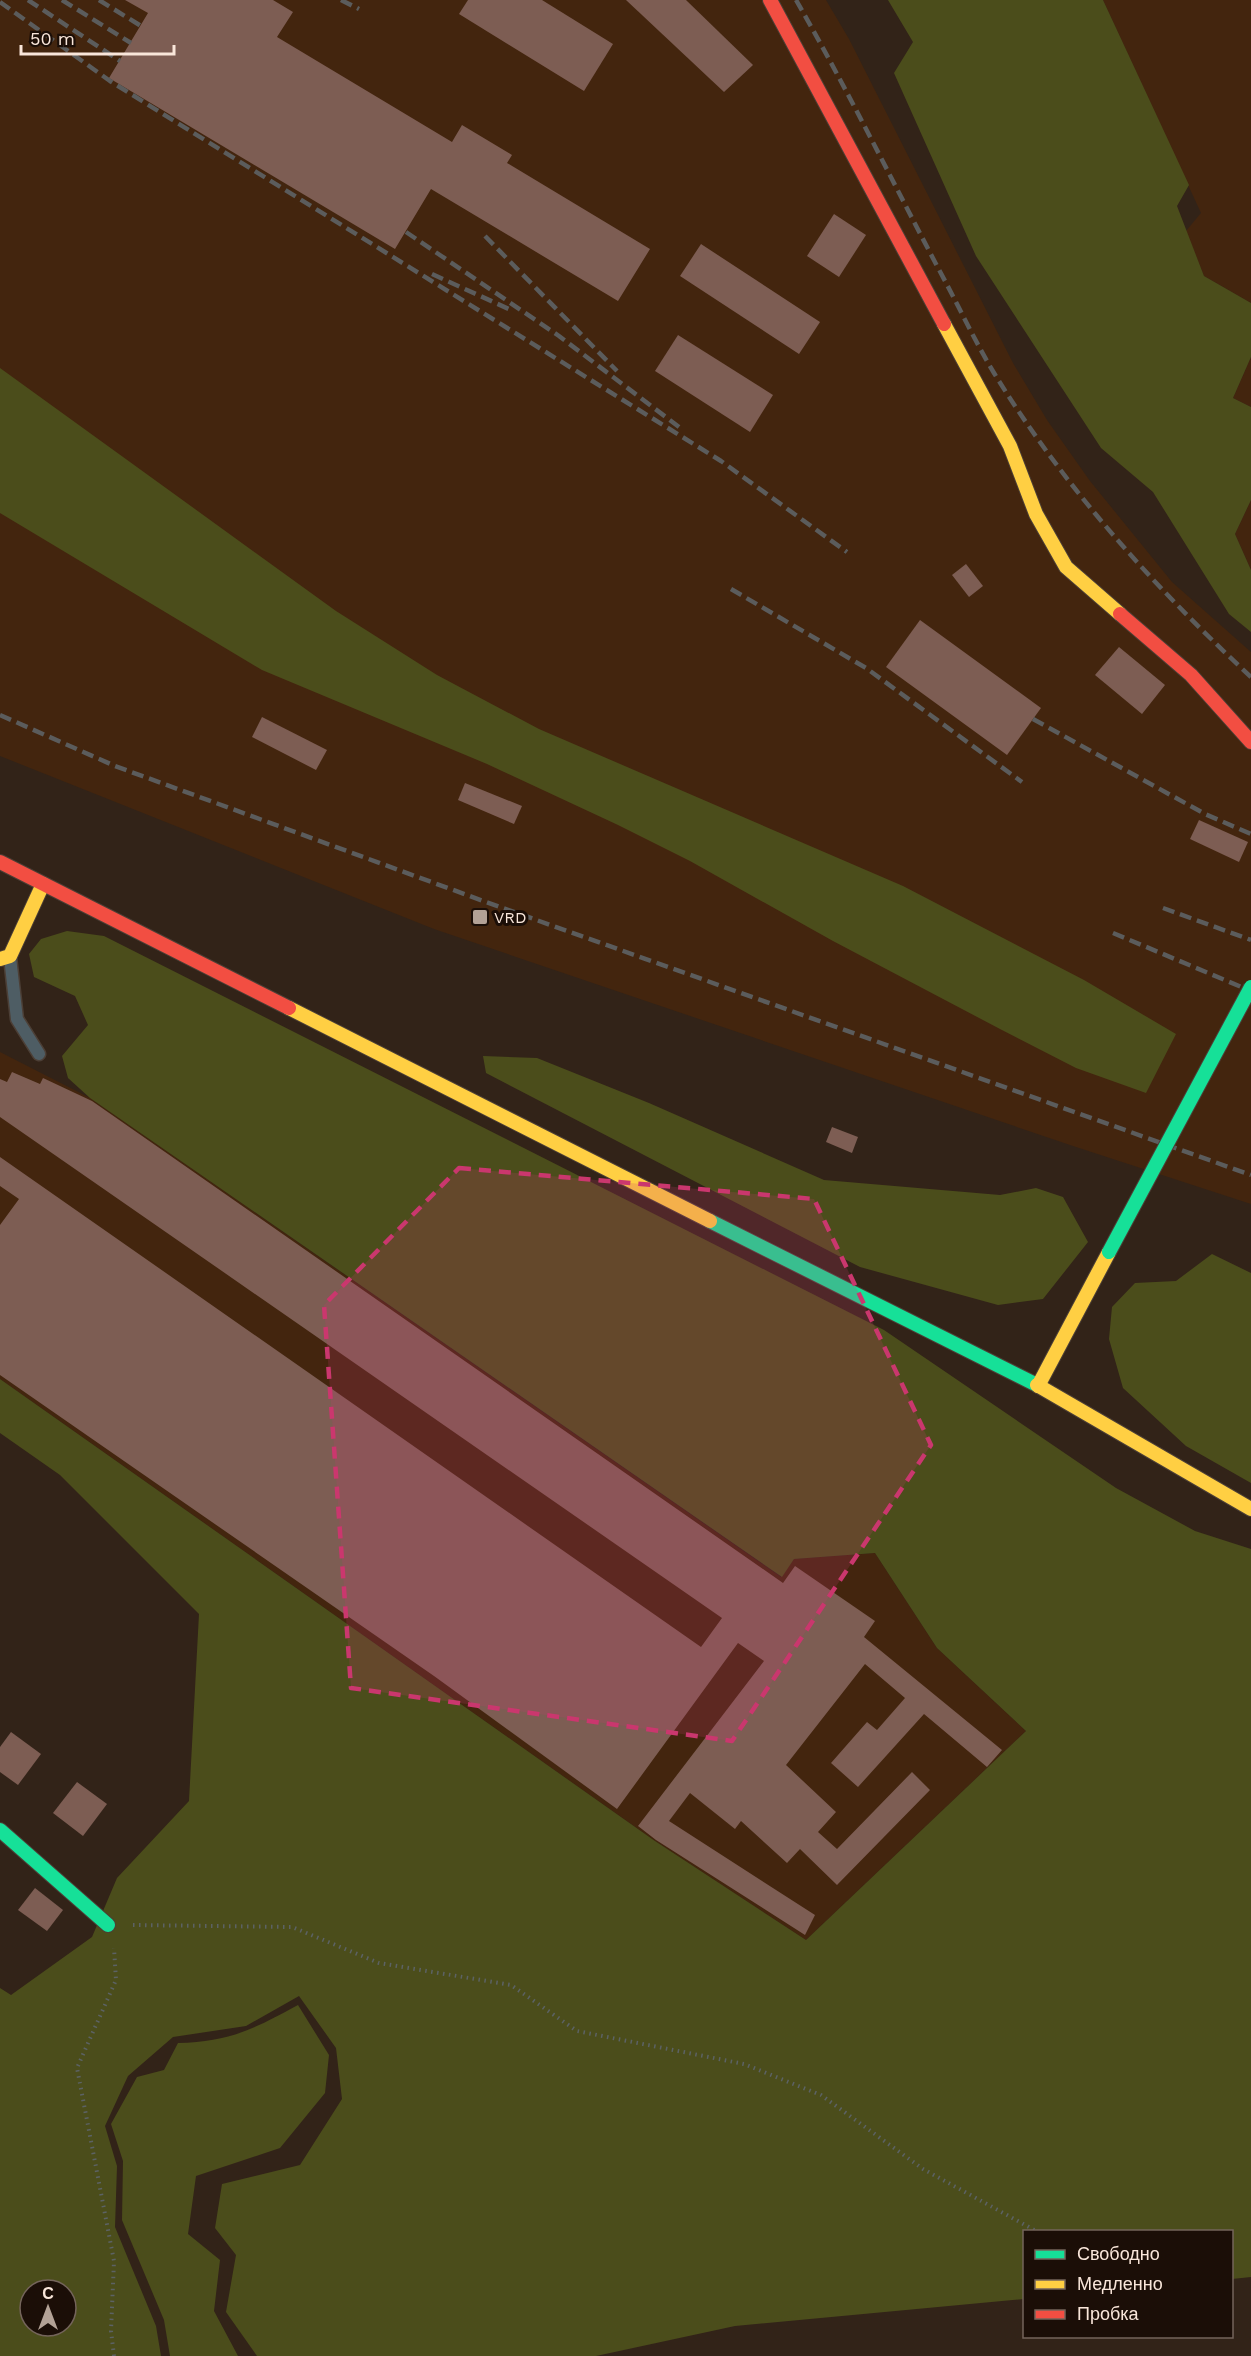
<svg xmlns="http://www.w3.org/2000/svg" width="1251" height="2356" font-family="'Work Sans',sans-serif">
	<rect width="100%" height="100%" fill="#322318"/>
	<g fill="#43250e">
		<path d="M0,0H826L849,39L1013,363L1047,420L1090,481L1172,582L1251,652V1204L1073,1146L434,929L0,756Z"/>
		<path d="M1103,0H1251V303L1204,276L1186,231L1201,213Z"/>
		<path d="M1251,357V407L1233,398Z"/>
		<path d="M1251,500V570L1235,534Z"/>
		<path d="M0,1052L90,1098L781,1577L794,1559L875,1553L937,1648L1026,1731L806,1940L655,1841L0,1379Z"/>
	</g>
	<g fill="#4b4d1b" fill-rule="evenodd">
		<path d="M888,0H1103L1189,185L1177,206L1204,276L1251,303V357L1233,398L1251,407V500L1235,534L1251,570V632L1229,614L1153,492L1101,448L976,256L894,73L913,42Z"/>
		<path d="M0,368L336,611L437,675L539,729L903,886L1084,980L1176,1034L1146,1093L1076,1068L1000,1029L833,941L690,861L618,825L487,764L262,670L0,513Z"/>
		<path d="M67,931L104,936L884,1330L1116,1488L1195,1531L1251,1549V2277L1232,2279V2232H1024V2299L735,2326L596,2356H257L226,2312L236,2255L215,2228L222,2184L300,2165L342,2099L336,2048L299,1996L246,2026L173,2037L128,2076L105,2126L117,2166L115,2227L156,2326L161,2356H0V1988L11,1995L92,1937L117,1878L189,1801L199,1614L60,1475L0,1433V1379L655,1841L806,1940L1026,1731L937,1648L875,1553L794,1559L782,1577L90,1098L68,1078L62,1056L88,1025L75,996L34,977L29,954L41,939ZM30,2290H66V2326H30Z"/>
		<path d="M483,1056L537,1058L649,1103L824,1180L1000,1195L1036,1188L1063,1197L1088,1242L1043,1299L998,1305L860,1267L486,1073Z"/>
		<path d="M1212,1254L1251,1273V1483L1186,1446L1123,1388L1109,1339L1112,1307L1135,1283L1176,1281Z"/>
		<path d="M298,2005L329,2055L325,2093L280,2148L196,2176L188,2234L220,2260L214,2311L238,2356H170L164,2320L122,2220L123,2161L111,2124L137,2077L164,2070L178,2043C229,2042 254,2029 298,2005Z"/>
	</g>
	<g fill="#7d5d53">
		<path d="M125,0H273L293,12L277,37L452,142L462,125L512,155L507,163L650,249L618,301L431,189L395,249L109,78L148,13Z"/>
		<path d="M468,0H542L613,44L584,91L459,14Z"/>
		<path d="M626,0H686L753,65L724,92Z"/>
		<path d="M834,214L866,235L839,277L807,256Z"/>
		<path d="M701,244L820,322L799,354L680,276Z"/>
		<path d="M678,335L773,395L750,432L655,371Z"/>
		<path d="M966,564L983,586L969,597L952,575Z"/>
		<path d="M920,620L1041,708L1007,755L886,667Z"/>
		<path d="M1119,647L1165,685L1142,714L1095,675Z"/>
		<path d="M262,717L327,750L316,770L252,737Z"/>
		<path d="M465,783L522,806L514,824L458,800Z"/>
		<path d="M1199,820L1248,842L1239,862L1190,839Z"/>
		<path d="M12,1072L40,1084L43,1078L92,1101L783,1583L795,1566L875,1621L864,1637L1002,1750L987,1767L924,1714L858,1787L831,1763L867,1722L877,1730L905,1698L865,1664L786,1765L836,1812L818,1832L837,1849L912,1772L930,1790L837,1885L800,1849L787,1863L741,1821L735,1829L690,1793L669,1821L815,1915L805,1935L656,1840L638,1826L764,1661L738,1643L617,1809L434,1676L0,1375V1225L19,1199L0,1186V1157L701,1647L722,1618L0,1117V1079L7,1082Z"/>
		<path d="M832,1127L858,1137L852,1153L826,1142Z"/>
		<path d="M11,1732L41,1754L18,1785L0,1772V1747Z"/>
		<path d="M77,1782L107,1804L83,1836L53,1813Z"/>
		<path d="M35,1888L63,1910L47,1931L18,1910Z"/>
	</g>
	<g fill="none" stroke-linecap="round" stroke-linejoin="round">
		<g stroke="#4c3f36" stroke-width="15">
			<path id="lane" d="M10,957L17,1019L39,1054"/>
		</g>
		<g stroke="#4c3f36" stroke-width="16">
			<g id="fast">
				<path d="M710,1221L1037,1385"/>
				<path d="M0,1830L108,1925"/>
			</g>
		</g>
		<g stroke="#4c3f36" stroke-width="16">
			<g id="slow">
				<path d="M944,324L1010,446L1036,514L1066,567L1120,614"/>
				<path d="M0,959L10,956L43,884"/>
				<path d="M289,1008L710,1221"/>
				<path d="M1037,1385L1251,1509"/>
				<path d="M1038,1386L1109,1252"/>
			</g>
		</g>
		<g stroke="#4c3f36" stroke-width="16">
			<g id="jam">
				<path d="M770,0L944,324"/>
				<path d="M1120,614L1191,675L1251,742"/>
				<path d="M0,862L289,1008"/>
			</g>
		</g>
		<g stroke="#5c6264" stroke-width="4" stroke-dasharray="1.5 4.5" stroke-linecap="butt">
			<path d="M133,1925L292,1927L379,1963L511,1985L577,2031L744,2064L821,2095L923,2169L1038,2232"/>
			<path d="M114,2356L111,2331L114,2261L77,2068L116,1980L114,1948"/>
		</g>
		<use href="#lane" stroke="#4e5d64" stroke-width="12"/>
		<use href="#fast" stroke="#16e098" stroke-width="14"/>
		<use href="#slow" stroke="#ffcf43" stroke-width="14"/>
		<use href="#jam" stroke="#f24e42" stroke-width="14"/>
		<g stroke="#5b5c5c" stroke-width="4.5" stroke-dasharray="12 6" stroke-linecap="butt">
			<path d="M28,0L120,61"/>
			<path d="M62,0L131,43"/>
			<path d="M99,0L141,26"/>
			<path d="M341,0L359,9"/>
			<path d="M796,0C849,92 895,187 945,281C961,311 976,343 994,373C1064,487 1153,586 1251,677"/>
			<path d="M0,2L110,81L721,461L847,552"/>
			<path d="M406,232L559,336L679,427"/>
			<path d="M485,236L617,371"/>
			<path d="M432,274L511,310"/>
			<path d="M731,589L866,668L1022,782"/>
			<path d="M0,715L115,766L486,902L1251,1175"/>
			<path d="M1033,719L1205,814L1251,834"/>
			<path d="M1163,908L1251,940"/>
			<path d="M1113,933L1251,991"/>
		</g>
		<g stroke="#4c3f36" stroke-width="16" stroke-linecap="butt">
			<path id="fast-bridge" d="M1109,1252L1251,987"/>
		</g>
		<use href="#fast-bridge" stroke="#16e098" stroke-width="14"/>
	</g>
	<path fill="#ca376e" fill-opacity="0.2" stroke="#ca376e" stroke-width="4.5" stroke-dasharray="12 8" stroke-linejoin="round" d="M459,1168L814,1199L931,1445L732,1741L351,1688L324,1305Z"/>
	<rect fill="#b3a296" stroke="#1b0e07" stroke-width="2" x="472" y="909" width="16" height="16" rx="3"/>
	<g text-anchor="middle" stroke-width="6" stroke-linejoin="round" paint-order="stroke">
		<g font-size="16" fill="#f9e6da" stroke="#1b0e07" text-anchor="start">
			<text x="494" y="923">VRD</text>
		</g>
	</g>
	<rect x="1023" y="2230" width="210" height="108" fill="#1b0e07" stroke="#74645b" stroke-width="1.5"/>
	<rect x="1035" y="2250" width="30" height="9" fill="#16e098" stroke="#74645b" stroke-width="1.5"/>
	<text x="1077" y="2260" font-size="18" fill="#f9e6da">Свободно</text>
	<rect x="1035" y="2280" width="30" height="9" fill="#ffcf43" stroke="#74645b" stroke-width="1.5"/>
	<text x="1077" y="2290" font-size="18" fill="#f9e6da">Медленно</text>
	<rect x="1035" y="2310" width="30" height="9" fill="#f24e42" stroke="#74645b" stroke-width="1.5"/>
	<text x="1077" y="2320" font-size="18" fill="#f9e6da">Пробка</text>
	<g transform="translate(48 2308)"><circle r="28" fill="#1b0e07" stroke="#74645b" stroke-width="1.5"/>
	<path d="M0-4.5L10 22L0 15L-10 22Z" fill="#b3a296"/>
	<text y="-9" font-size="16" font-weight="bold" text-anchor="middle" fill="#f9e6da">С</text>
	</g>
	<path d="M21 45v9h153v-9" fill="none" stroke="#f9e6da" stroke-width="3"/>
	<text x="30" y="45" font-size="18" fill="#f9e6da" stroke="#1b0e07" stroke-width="4.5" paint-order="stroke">50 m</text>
</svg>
